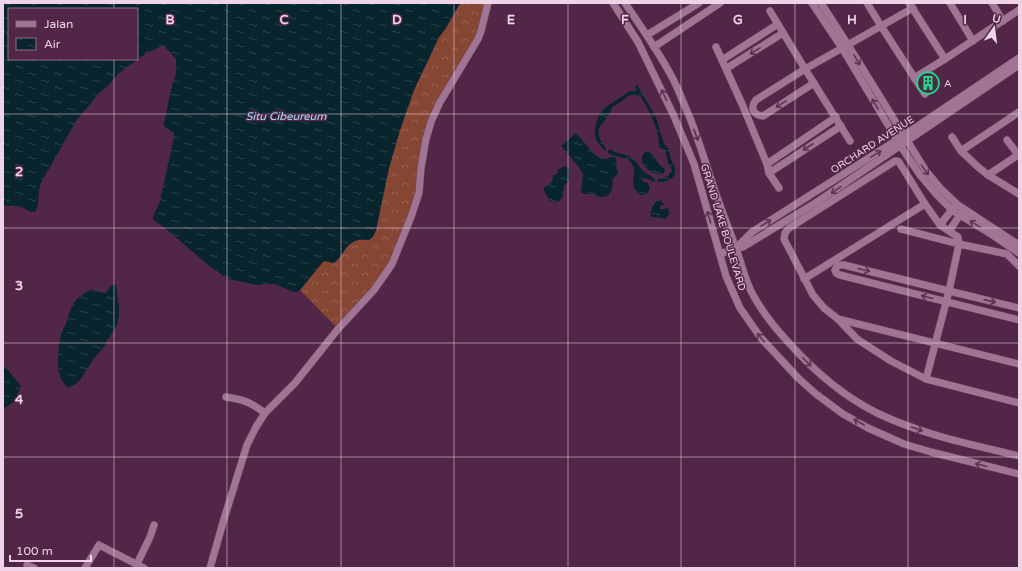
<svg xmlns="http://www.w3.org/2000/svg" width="1022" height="571" font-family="'Varela Round',sans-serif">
	<defs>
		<pattern id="forest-crowns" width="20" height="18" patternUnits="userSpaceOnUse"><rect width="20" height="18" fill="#854633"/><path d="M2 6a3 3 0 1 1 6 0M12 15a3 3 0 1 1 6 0" fill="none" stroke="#976051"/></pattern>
		<pattern id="water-ripples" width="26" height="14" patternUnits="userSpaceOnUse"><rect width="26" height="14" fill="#08252d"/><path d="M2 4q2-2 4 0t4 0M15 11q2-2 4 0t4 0" fill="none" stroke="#2c444b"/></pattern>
	</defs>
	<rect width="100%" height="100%" fill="#522647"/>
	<path fill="url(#forest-crowns)" d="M460,3H488L481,31L431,122L419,193L392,264L338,329L300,290L322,263L325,261L332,263C338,256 345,247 353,242C363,236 370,247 376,230L389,168L400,130L414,90L439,37L446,28Z"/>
	<g fill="url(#water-ripples)" fill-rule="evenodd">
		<path d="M6,3H460L446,28L439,37L414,90L400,130L389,168L376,230C370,247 365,235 353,242C345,246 342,257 334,263L325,261L322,263L300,290L297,292H293L275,284H269L256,285L229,279L222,275L208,265L165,228L153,220V217L160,201L174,137V133L164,126V123L170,94L176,73V59L165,47L162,46L145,54L119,73L107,87L100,92L76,121L41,183C37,192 40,202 36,211C29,214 27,208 20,207C15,205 9,206 3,206V5ZM9,9H137V59H9Z"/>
		<path d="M637,85L656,117L664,144C670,148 669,152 671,159C672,162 674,164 675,168C677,179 667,182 658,182V179C665,179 669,176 672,170L668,163L665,150L659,147C660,131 649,109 640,96C629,93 629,96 621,102C618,104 615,105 612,107C611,111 609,115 606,119C605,122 601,124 600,126C596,134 601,142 606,148V151C602,148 598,144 596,139C593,129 597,115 605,108C609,104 614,102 618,99C625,95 628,90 637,91L635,87Z"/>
		<path d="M576,133L595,155L602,159L611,157H615L617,161L616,165L618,173L613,179L612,189L608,196L600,197L594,194H585L581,193L583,174L578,166L561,146Z"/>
		<path d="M609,149L618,153L630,156L636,162L643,171L655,179V182L645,178L642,179V181L648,183L650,188L647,194C639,197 638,193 633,187L634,168L631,162L628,159L611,155L608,152Z"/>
		<path d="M646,151C654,153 654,159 660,165C662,166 663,168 665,169L664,173C653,178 633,161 646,151Z"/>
		<path d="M565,166L569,169C569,177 571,181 564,186C564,197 562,204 550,201L543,189L546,186L552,182L553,175H556L558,172L557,170Z"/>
		<path d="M658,200H660L664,204L662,206L660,205L661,210L668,208V210L670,213L666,219L655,217H651C650,210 653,204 658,200Z"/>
		<path d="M112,284H116L119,307V316L117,325L103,348L95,357L80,380L77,383L68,388C64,383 60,379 59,372C57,363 58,345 61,335C62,331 64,327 66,324C70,312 71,302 82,295C85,293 88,291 90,290C95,289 101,293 106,293Z"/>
		<path d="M3,364L21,386L14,402L3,409Z"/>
	</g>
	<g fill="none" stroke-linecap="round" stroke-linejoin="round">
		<g stroke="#6e4564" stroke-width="8">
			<g id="minor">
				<path d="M613,3L638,42L673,114L694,164L726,276L736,299L740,308L761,338L798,378L816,394L843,414L868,428L904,444L931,452L1019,474"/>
				<path d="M625,3C643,30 662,56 676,85C681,96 685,107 690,118C700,144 708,171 717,197C723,214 729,229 735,246C741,261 744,277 751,291C761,311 774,327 789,343C814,371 843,396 877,413C923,435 970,444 1019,456"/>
				<path d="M812,3L842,48L900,145L920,175L937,195L952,210L960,215L991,234L1019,253"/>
				<path d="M821,3L848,45L926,171L941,189L958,205L1019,245"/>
				<path d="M867,3L881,26L925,94"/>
				<path d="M909,3L945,59"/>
				<path d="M950,3L973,41"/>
				<path d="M992,3L1003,21"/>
				<path d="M770,11L805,69L850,141"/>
				<path d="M647,35L699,3"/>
				<path d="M654,47L720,3"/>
				<path d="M716,47L742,104L767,164L769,173L779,188"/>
				<path d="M722,60L778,24"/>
				<path d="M727,68L783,33"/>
				<path d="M914,78L945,59L1019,10"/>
				<path d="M814,83L763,116C753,115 750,108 756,100L805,69L913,8"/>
				<path d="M952,137L961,151L977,166L988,175L1019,194"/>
				<path d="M1007,140L1019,156"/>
				<path d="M961,151L1019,112"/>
				<path d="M767,164L836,117"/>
				<path d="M769,173L841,126"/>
				<path d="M988,175L1018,155"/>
				<path d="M940,225L954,207"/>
				<path d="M901,229L959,244L1007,254L1019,266"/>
				<path d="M949,231L962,212"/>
				<path d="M736,248L752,232L897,140L1019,58"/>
				<path d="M720,254L736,248L743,247L817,202L1019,65"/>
				<path d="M804,279L925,204"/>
				<path d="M1019,308L949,291L844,265H838L835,270L836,273L840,275L1019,320"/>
				<path d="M838,319L1019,364"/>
				<path d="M926,379L949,291L959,244L958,237L940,225L925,204L899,162L897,161H895L789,228L785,233L784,239L813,295L824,308L838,319L857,339L891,361L926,379L1019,403"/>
				<path d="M226,397C245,400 250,402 265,413"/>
				<path d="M137,564L150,537L154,525"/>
				<path d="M27,565L34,568"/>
				<path d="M85,568L99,545L144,568"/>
				<path d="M210,568L224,519L247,445L256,427L265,413L295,383L338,329L374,290L381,280L392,264L411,217L419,193L421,168L426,139L431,122L439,104L478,39L481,31L488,3"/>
			</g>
		</g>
		<use href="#minor" stroke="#a07594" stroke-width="7"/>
	</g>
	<defs><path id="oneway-shaft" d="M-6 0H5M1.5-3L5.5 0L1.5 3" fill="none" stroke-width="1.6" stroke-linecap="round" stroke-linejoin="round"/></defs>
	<g stroke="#5e3253">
		<use href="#oneway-shaft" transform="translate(755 51) rotate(148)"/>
		<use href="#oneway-shaft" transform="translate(857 60) rotate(59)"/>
		<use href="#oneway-shaft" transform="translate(664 95) rotate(-116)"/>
		<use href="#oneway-shaft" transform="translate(781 104) rotate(148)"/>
		<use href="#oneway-shaft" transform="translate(875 104) rotate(-121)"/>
		<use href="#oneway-shaft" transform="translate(696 135) rotate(69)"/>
		<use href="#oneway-shaft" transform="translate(808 147) rotate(147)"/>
		<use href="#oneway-shaft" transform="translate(876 154) rotate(-32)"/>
		<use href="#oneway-shaft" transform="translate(925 170) rotate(54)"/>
		<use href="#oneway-shaft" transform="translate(836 190) rotate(145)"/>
		<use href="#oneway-shaft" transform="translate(709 217) rotate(-106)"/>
		<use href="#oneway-shaft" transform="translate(766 223) rotate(-32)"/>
		<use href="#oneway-shaft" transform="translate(975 224) rotate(-149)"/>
		<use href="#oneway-shaft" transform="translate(864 270) rotate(14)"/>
		<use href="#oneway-shaft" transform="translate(927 297) rotate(-166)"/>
		<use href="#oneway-shaft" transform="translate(990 301) rotate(13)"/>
		<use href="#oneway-shaft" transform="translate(761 338) rotate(-129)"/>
		<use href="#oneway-shaft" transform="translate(807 362) rotate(45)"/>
		<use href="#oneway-shaft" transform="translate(859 422) rotate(-150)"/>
		<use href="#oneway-shaft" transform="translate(917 429) rotate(19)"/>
		<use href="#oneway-shaft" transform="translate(981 465) rotate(-166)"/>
	</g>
	<path fill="none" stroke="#efd3e6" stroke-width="1" stroke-opacity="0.55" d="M114,3V9M227,3V568M341,3V568M454,3V568M568,3V568M681,3V568M795,3V568M908,3V568M114,59V568M3,114H1019M3,228H1019M3,343H1019M3,457H1019"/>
	<defs>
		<g id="building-ring" transform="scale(1.15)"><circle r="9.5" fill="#522647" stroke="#1bd988" stroke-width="1.5"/><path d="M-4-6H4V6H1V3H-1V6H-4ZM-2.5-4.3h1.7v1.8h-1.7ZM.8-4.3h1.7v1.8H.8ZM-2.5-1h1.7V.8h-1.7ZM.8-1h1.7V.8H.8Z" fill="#1bd988"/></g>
	</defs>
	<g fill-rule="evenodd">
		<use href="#building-ring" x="928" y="83"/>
	</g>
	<g text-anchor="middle" stroke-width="3" stroke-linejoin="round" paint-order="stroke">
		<g font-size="10" fill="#efd3e6" stroke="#522647" text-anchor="start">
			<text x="944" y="87">A</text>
		</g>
		<g font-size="10" fill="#efd3e6" stroke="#522647">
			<text transform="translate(872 144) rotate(-33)" y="4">ORCHARD AVENUE</text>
			<text transform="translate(724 227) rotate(73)" y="4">GRAND LAKE BOULEVARD</text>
		</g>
		<g font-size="11" font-style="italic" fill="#9de2f6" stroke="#522647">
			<text x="286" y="120">Situ Cibeureum</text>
		</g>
	</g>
	<g font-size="13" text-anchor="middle" font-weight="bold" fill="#efd3e6" stroke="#522647" stroke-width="3" stroke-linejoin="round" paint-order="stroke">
		<text x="170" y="24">B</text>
		<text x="284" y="24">C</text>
		<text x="397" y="24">D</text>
		<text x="511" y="24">E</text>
		<text x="625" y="24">F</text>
		<text x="738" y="24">G</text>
		<text x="852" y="24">H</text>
		<text x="965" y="24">I</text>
		<text x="19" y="176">2</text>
		<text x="19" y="290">3</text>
		<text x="19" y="404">4</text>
		<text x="19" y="518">5</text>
	</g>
	<rect width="1022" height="571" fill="none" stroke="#efd3e6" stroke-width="8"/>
	<rect x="8" y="8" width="130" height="52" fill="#522647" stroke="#916b87"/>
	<rect x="16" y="21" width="20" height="6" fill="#a07594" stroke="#916b87"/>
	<text x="44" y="28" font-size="12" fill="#efd3e6">Jalan</text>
	<rect x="16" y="38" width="20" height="12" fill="url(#water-ripples)" stroke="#916b87"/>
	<text x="44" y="48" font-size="12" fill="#efd3e6">Air</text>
	<g transform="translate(994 28) rotate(14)" stroke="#522647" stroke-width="3" paint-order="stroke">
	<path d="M0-3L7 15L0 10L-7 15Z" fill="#efd3e6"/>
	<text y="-6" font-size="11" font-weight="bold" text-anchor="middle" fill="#efd3e6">U</text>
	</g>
	<path d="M10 555v6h81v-6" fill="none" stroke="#efd3e6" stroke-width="2"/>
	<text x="16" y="555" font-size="12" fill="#efd3e6" stroke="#522647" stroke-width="3" paint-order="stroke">100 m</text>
</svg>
